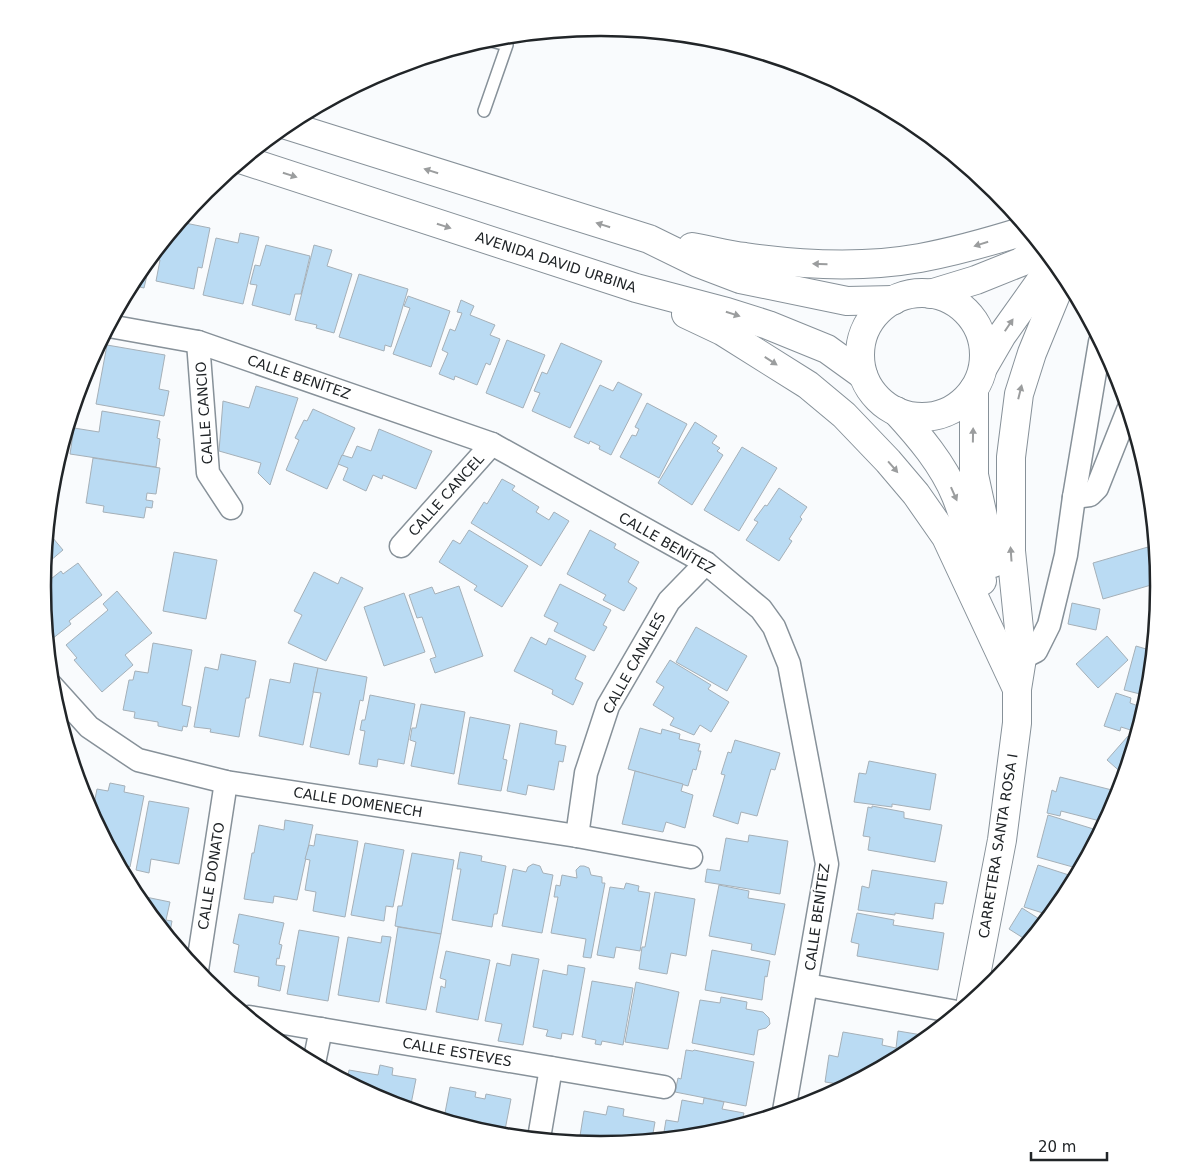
<svg xmlns="http://www.w3.org/2000/svg" width="1201" height="1172" font-family="'DejaVu Sans',sans-serif">
	<rect width="100%" height="100%" fill="#f9fbfd"/>
	<g fill="#badbf3" stroke="#a5b0b8">
		<path d="M180,222L210,228L202,268L198,267L194,289L156,281L160,260L151,258Z"/>
		<path d="M240,233L259,237L243,304L203,295L216,238L238,243Z"/>
		<path d="M266,245L310,256L301,294H295L290,315L252,305L257,285L250,284L255,265L260,266Z"/>
		<path d="M314,245L332,250L327,266L352,274L334,333L316,328L317,325L295,320Z"/>
		<path d="M151,258L144,288L131,285L136,275Z"/>
		<path d="M359,274L408,289L391,347L385,345L384,351L339,337Z"/>
		<path d="M408,296L450,311L431,367L393,354L410,308L404,306Z"/>
		<path d="M461,300L474,306L470,315L495,325L490,335L500,339L490,365L486,363L477,385L455,376L454,380L439,374L448,353L442,350L450,329L455,331L462,313L457,312Z"/>
		<path d="M507,340L545,355L523,408L486,393Z"/>
		<path d="M561,343L602,361L570,428L532,411L540,393L534,391L542,372L547,374Z"/>
		<path d="M107,345L165,355L159,389L169,391L164,416L96,404Z"/>
		<path d="M618,382L642,394L611,455L599,449L600,446L590,441L589,444L574,437L600,385L613,391Z"/>
		<path d="M256,386L298,398L270,485L258,473L261,463L219,451L223,401L249,408Z"/>
		<path d="M647,403L687,424L659,478L620,457L632,435L636,436L639,429L635,427Z"/>
		<path d="M313,409L355,428L327,489L286,470L299,440L295,438L304,420L307,421Z"/>
		<path d="M102,411L160,421L157,438L160,439L156,467L70,454L74,428L99,432Z"/>
		<path d="M695,422L717,436L712,443L720,448L717,451L723,455L692,505L658,483Z"/>
		<path d="M379,429L432,451L416,489L383,475L382,479L373,475L366,491L343,480L348,468L338,464L342,455L352,458L357,446L371,451Z"/>
		<path d="M742,447L777,468L739,531L704,510Z"/>
		<path d="M93,458L160,468L156,494L147,493L146,500L153,501L152,508L146,507L144,518L103,512L104,506L86,503Z"/>
		<path d="M54,473L58,500L50,502L53,477Z"/>
		<path d="M502,479L515,486L512,490L539,507L536,512L549,520L554,512L569,521L541,566L471,523L484,502L487,504Z"/>
		<path d="M779,488L807,507L800,517L802,519L789,539L792,541L779,561L746,540L758,522L754,520L765,505L767,506Z"/>
		<path d="M469,530L528,566L502,607L474,590L477,586L439,562L453,540L460,544Z"/>
		<path d="M590,530L616,544L614,548L639,562L628,582L637,588L624,611L603,600L606,595L567,574Z"/>
		<path d="M47,531L63,550L44,566Z"/>
		<path d="M1148,547L1158,583L1103,599L1093,563Z"/>
		<path d="M174,552L217,560L206,619L163,611Z"/>
		<path d="M78,563L102,595L69,621L71,624L52,639L47,632L42,586L61,571L63,574Z"/>
		<path d="M314,572L338,584L341,577L363,588L326,661L288,643L302,615L294,611Z"/>
		<path d="M560,584L611,610L603,625L607,627L594,651L554,631L558,623L544,616Z"/>
		<path d="M459,586L483,656L435,673L430,659L436,657L422,617L417,618L409,595L432,587L435,594Z"/>
		<path d="M117,591L152,633L125,655L133,665L102,692L74,660L77,658L66,645L108,610L103,604Z"/>
		<path d="M404,593L425,652L384,666L364,607Z"/>
		<path d="M1072,603L1100,609L1096,630L1068,624Z"/>
		<path d="M696,627L747,656L727,691L676,662Z"/>
		<path d="M1107,636L1128,660L1098,688L1076,664Z"/>
		<path d="M531,637L546,645L549,638L586,656L575,679L583,683L573,705L552,694L553,690L514,671Z"/>
		<path d="M153,643L192,650L182,705L191,707L187,727L183,726L182,731L158,726V722L134,718L135,712L123,710L129,680H133L135,671L148,673Z"/>
		<path d="M1136,646L1153,651L1148,696L1124,690Z"/>
		<path d="M221,654L256,661L249,698H246L239,737L210,732L211,729L194,727L205,667L218,670Z"/>
		<path d="M670,660L711,685L708,689L729,702L711,732L700,725L694,735L670,725L674,718L653,705L664,687L656,682Z"/>
		<path d="M294,663L318,668L303,745L259,736L270,679L290,683Z"/>
		<path d="M318,668L367,677L363,701L360,700L349,755L310,747L321,693L313,692Z"/>
		<path d="M1116,693L1131,698L1130,703L1144,708L1137,732L1121,727L1120,731L1104,726Z"/>
		<path d="M370,695L415,704L404,764L378,759L377,767L359,764L365,731L360,730L362,720H365Z"/>
		<path d="M421,704L465,712L454,774L411,766L416,742L410,740L412,728H416Z"/>
		<path d="M470,717L510,725L503,759L507,760L501,791L458,784Z"/>
		<path d="M520,723L557,731L555,744L566,746L563,762L559,761L554,790L528,785L526,795L507,791Z"/>
		<path d="M640,728L661,734L662,729L680,734L679,739L700,744L698,751H701L696,770L693,769L688,786L628,769Z"/>
		<path d="M1128,736L1134,742L1124,775L1107,760Z"/>
		<path d="M735,740L780,753L775,770L771,769L757,816L741,812L738,824L713,816L725,775L721,774L728,752L731,753Z"/>
		<path d="M869,761L936,774L930,810L892,804V807L854,802L859,773L866,774Z"/>
		<path d="M635,771L683,784L681,791L693,795L685,828L666,822L663,832L622,824Z"/>
		<path d="M1060,777L1112,790L1104,822L1061,811L1060,816L1047,813L1052,790L1056,792Z"/>
		<path d="M110,783L125,786L124,792L144,796L130,867L119,865L92,814L97,789L108,791Z"/>
		<path d="M149,801L189,808L179,864L151,859L149,873L136,870Z"/>
		<path d="M872,806L904,812V818L942,825L935,862L868,850L870,837L863,836L868,807L872,808Z"/>
		<path d="M1048,815L1100,831L1080,869L1037,857Z"/>
		<path d="M285,820L313,825L297,900L274,896L273,903L244,899L252,853H254L259,825L284,830Z"/>
		<path d="M316,834L358,841L345,917L313,911L316,892L305,890L310,860L305,859L309,845L314,846Z"/>
		<path d="M749,835L788,841L780,894L705,882L707,869L720,871L726,838L748,842Z"/>
		<path d="M365,843L404,850L393,907L386,906L384,921L351,915Z"/>
		<path d="M460,852L482,856L481,861L506,866L497,914H494L492,927L452,920L461,869H457Z"/>
		<path d="M412,853L454,860L441,934L395,926L398,906H402Z"/>
		<path d="M533,864L540,866L543,873L553,875L542,933L502,926L513,869L526,872L528,867Z"/>
		<path d="M1038,865L1075,877L1065,897L1049,915L1024,907Z"/>
		<path d="M580,866H584L589,868L591,875L602,877V883H605L591,958L583,957L586,939L551,933L558,897H554L556,885L560,886L562,875L577,878L576,870Z"/>
		<path d="M872,870L947,882L943,904L935,903L933,919L895,913V915L858,910L862,886L869,888Z"/>
		<path d="M626,883L639,886L638,891L650,893L640,951L616,947L614,958L597,955L610,887L624,889Z"/>
		<path d="M719,885L749,891L748,898L785,904L775,955L751,950L752,944L709,936Z"/>
		<path d="M655,892L695,899L686,956L671,953L667,974L639,969L642,947H645Z"/>
		<path d="M136,895L170,902L166,920L172,921L169,937Z"/>
		<path d="M1022,908L1044,922L1028,941L1009,929Z"/>
		<path d="M857,913L894,920L893,925L944,933L938,970L857,956L859,944L851,942Z"/>
		<path d="M239,914L284,923L279,944L282,945L279,959L277,958L276,965L285,966L280,991L258,986L259,977L234,972L239,945L233,943Z"/>
		<path d="M398,927L441,934L426,1010L386,1003Z"/>
		<path d="M299,930L339,937L328,1001L287,994Z"/>
		<path d="M382,936L391,937L379,1002L338,995L348,937L381,943Z"/>
		<path d="M1017,949L1021,950L1007,966L1011,950L1016,952Z"/>
		<path d="M712,950L770,961L767,977L765,976L762,1000L705,990Z"/>
		<path d="M446,951L490,960L478,1020L436,1012L441,986L445,988L446,980L440,978Z"/>
		<path d="M512,954L539,959L523,1045L498,1041L502,1024L485,1021L497,963L510,966Z"/>
		<path d="M568,965L585,968L573,1035L562,1033L561,1039L546,1036L548,1030L533,1027L543,970L567,975Z"/>
		<path d="M592,981L633,988L623,1045L602,1041L601,1045L595,1044L596,1040L582,1037Z"/>
		<path d="M636,982L679,992L668,1049L625,1042Z"/>
		<path d="M721,997L747,1002L746,1009L763,1012L769,1018L770,1024L766,1028L758,1030L754,1055L692,1043L700,1000L720,1003Z"/>
		<path d="M898,1031L928,1036L911,1051L902,1055L903,1049L899,1048L898,1057L845,1085L825,1082L829,1055L838,1057L843,1032L883,1039L882,1045L896,1048Z"/>
		<path d="M686,1050L693,1051L694,1050L754,1062L746,1106L675,1092L678,1078L681,1079Z"/>
		<path d="M380,1065L393,1068L392,1075L416,1079L410,1109L387,1102L347,1081L349,1070L378,1075Z"/>
		<path d="M450,1087L476,1092L475,1097L485,1099L486,1094L511,1099L504,1135L491,1134L435,1117L444,1118Z"/>
		<path d="M704,1098L724,1102L722,1109L744,1113L741,1124L709,1134L675,1137V1135L664,1132L666,1120L678,1122L682,1100L703,1104Z"/>
		<path d="M608,1106L624,1109L623,1116L655,1122L652,1139L600,1144L579,1142L584,1111L606,1115Z"/>
	</g>
	<g fill="none" stroke-linecap="round" stroke-linejoin="round">
		<g stroke="#879199" stroke-width="14">
			<path id="service" d="M484,111L507,45L487,40"/>
		</g>
		<g stroke="#879199" stroke-width="25">
			<g id="minor">
				<path d="M109,326L198,342L492,444L706,563L761,609L774,627L789,664L827,864L784,1111"/>
				<path d="M198,342L208,473L231,508"/>
				<path d="M1074,497L1090,495L1097,488L1128,410"/>
				<path d="M401,546L492,444"/>
				<path d="M1022,658L1036,651L1049,625L1066,555L1074,497L1100,342"/>
				<path d="M52,686L89,727L138,760L226,782L577,836L691,857"/>
				<path d="M577,836L586,773L608,706L669,601L706,563"/>
				<path d="M197,970L226,782"/>
				<path d="M807,985L957,1012"/>
				<path d="M249,1017L664,1087"/>
				<path d="M314,1063L321,1029"/>
				<path d="M539,1138L551,1068"/>
			</g>
		</g>
		<g stroke="#879199" stroke-width="30">
			<g id="tertiary">
				<path d="M286,125L649,239L698,263L740,279L847,301L894,300"/>
				<path d="M243,160L636,288L727,312L768,325L827,349L863,375"/>
				<path d="M692,247C710,250 727,255 745,257C801,265 864,268 920,258C957,251 992,241 1027,230"/>
				<circle cx="922" cy="355" r="62"/>
				<path d="M930,294L976,280L1021,262L1041,246"/>
				<path d="M686,314L722,331L808,385L844,415L888,461L916,494L946,537L1017,689"/>
				<path d="M984,366L1002,335L1054,262"/>
				<path d="M974,389V475L993,563"/>
				<path d="M896,411C919,436 943,464 956,496C967,523 974,553 982,581"/>
				<path d="M971,1001L1002,840L1017,723V689L1022,658L1011,551V457L1019,394L1032,353L1064,275"/>
			</g>
		</g>
		<use href="#service" stroke="#fff" stroke-width="11"/>
		<use href="#minor" stroke="#fff" stroke-width="22"/>
		<use href="#tertiary" stroke="#fff" stroke-width="28"/>
	</g>
	<defs><path id="oneway-solid" d="M-6-.8H1V-3.2L6.5 0L1 3.2V.8H-6Z" transform="scale(1.25)"/></defs>
	<g fill="#9b9d9e">
		<use href="#oneway-solid" transform="translate(431 171) rotate(-162)"/>
		<use href="#oneway-solid" transform="translate(290 175) rotate(18)"/>
		<use href="#oneway-solid" transform="translate(603 225) rotate(-162)"/>
		<use href="#oneway-solid" transform="translate(444 226) rotate(18)"/>
		<use href="#oneway-solid" transform="translate(981 244) rotate(163)"/>
		<use href="#oneway-solid" transform="translate(820 264) rotate(-179)"/>
		<use href="#oneway-solid" transform="translate(733 314) rotate(18)"/>
		<use href="#oneway-solid" transform="translate(1009 325) rotate(-56)"/>
		<use href="#oneway-solid" transform="translate(771 361) rotate(33)"/>
		<use href="#oneway-solid" transform="translate(1020 392) rotate(-76)"/>
		<use href="#oneway-solid" transform="translate(973 435) rotate(-89)"/>
		<use href="#oneway-solid" transform="translate(893 467) rotate(49)"/>
		<use href="#oneway-solid" transform="translate(954 494) rotate(66)"/>
		<use href="#oneway-solid" transform="translate(1011 554) rotate(-94)"/>
	</g>
	<g text-anchor="middle" stroke-width="4.5" stroke-linejoin="round" paint-order="stroke">
		<g font-size="14" fill="#212528" stroke="#fff">
			<text transform="translate(556 262) rotate(18)" y="5">AVENIDA DAVID URBINA</text>
			<text transform="translate(299 377) rotate(19)" y="5">CALLE BENÍTEZ</text>
			<text transform="translate(204 413) rotate(-94)" y="5">CALLE CANCIO</text>
			<text transform="translate(446 495) rotate(-48)" y="5">CALLE CANCEL</text>
			<text transform="translate(667 543) rotate(30)" y="5">CALLE BENÍTEZ</text>
			<text transform="translate(634 663) rotate(-61)" y="5">CALLE CANALES</text>
			<text transform="translate(358 802) rotate(9)" y="5">CALLE DOMENECH</text>
			<text transform="translate(998 846) rotate(-81)" y="5">CARRETERA SANTA ROSA I</text>
			<text transform="translate(211 876) rotate(-81)" y="5">CALLE DONATO</text>
			<text transform="translate(817 917) rotate(-82)" y="5">CALLE BENÍTEZ</text>
			<text transform="translate(457 1052) rotate(10)" y="5">CALLE ESTEVES</text>
		</g>
	</g>
	<path d="M0 0H1201V1172H0ZM600 36H601A549 549 0 0 1 1150 585V587A549 549 0 0 1 601 1136H600A549 549 0 0 1 51 587V585A549 549 0 0 1 600 36Z" fill="#fff" fill-rule="evenodd"/>
	<path fill="none" stroke="#212528" stroke-width="2.5" d="M600 36H601A549 549 0 0 1 1150 585V587A549 549 0 0 1 601 1136H600A549 549 0 0 1 51 587V585A549 549 0 0 1 600 36Z"/>
	<path d="M1031 1152v8h76v-8" fill="none" stroke="#212528" stroke-width="2.5"/>
	<text x="1038" y="1152" font-size="15" fill="#212528" stroke="#ffffff" stroke-width="4" paint-order="stroke">20 m</text>
</svg>
